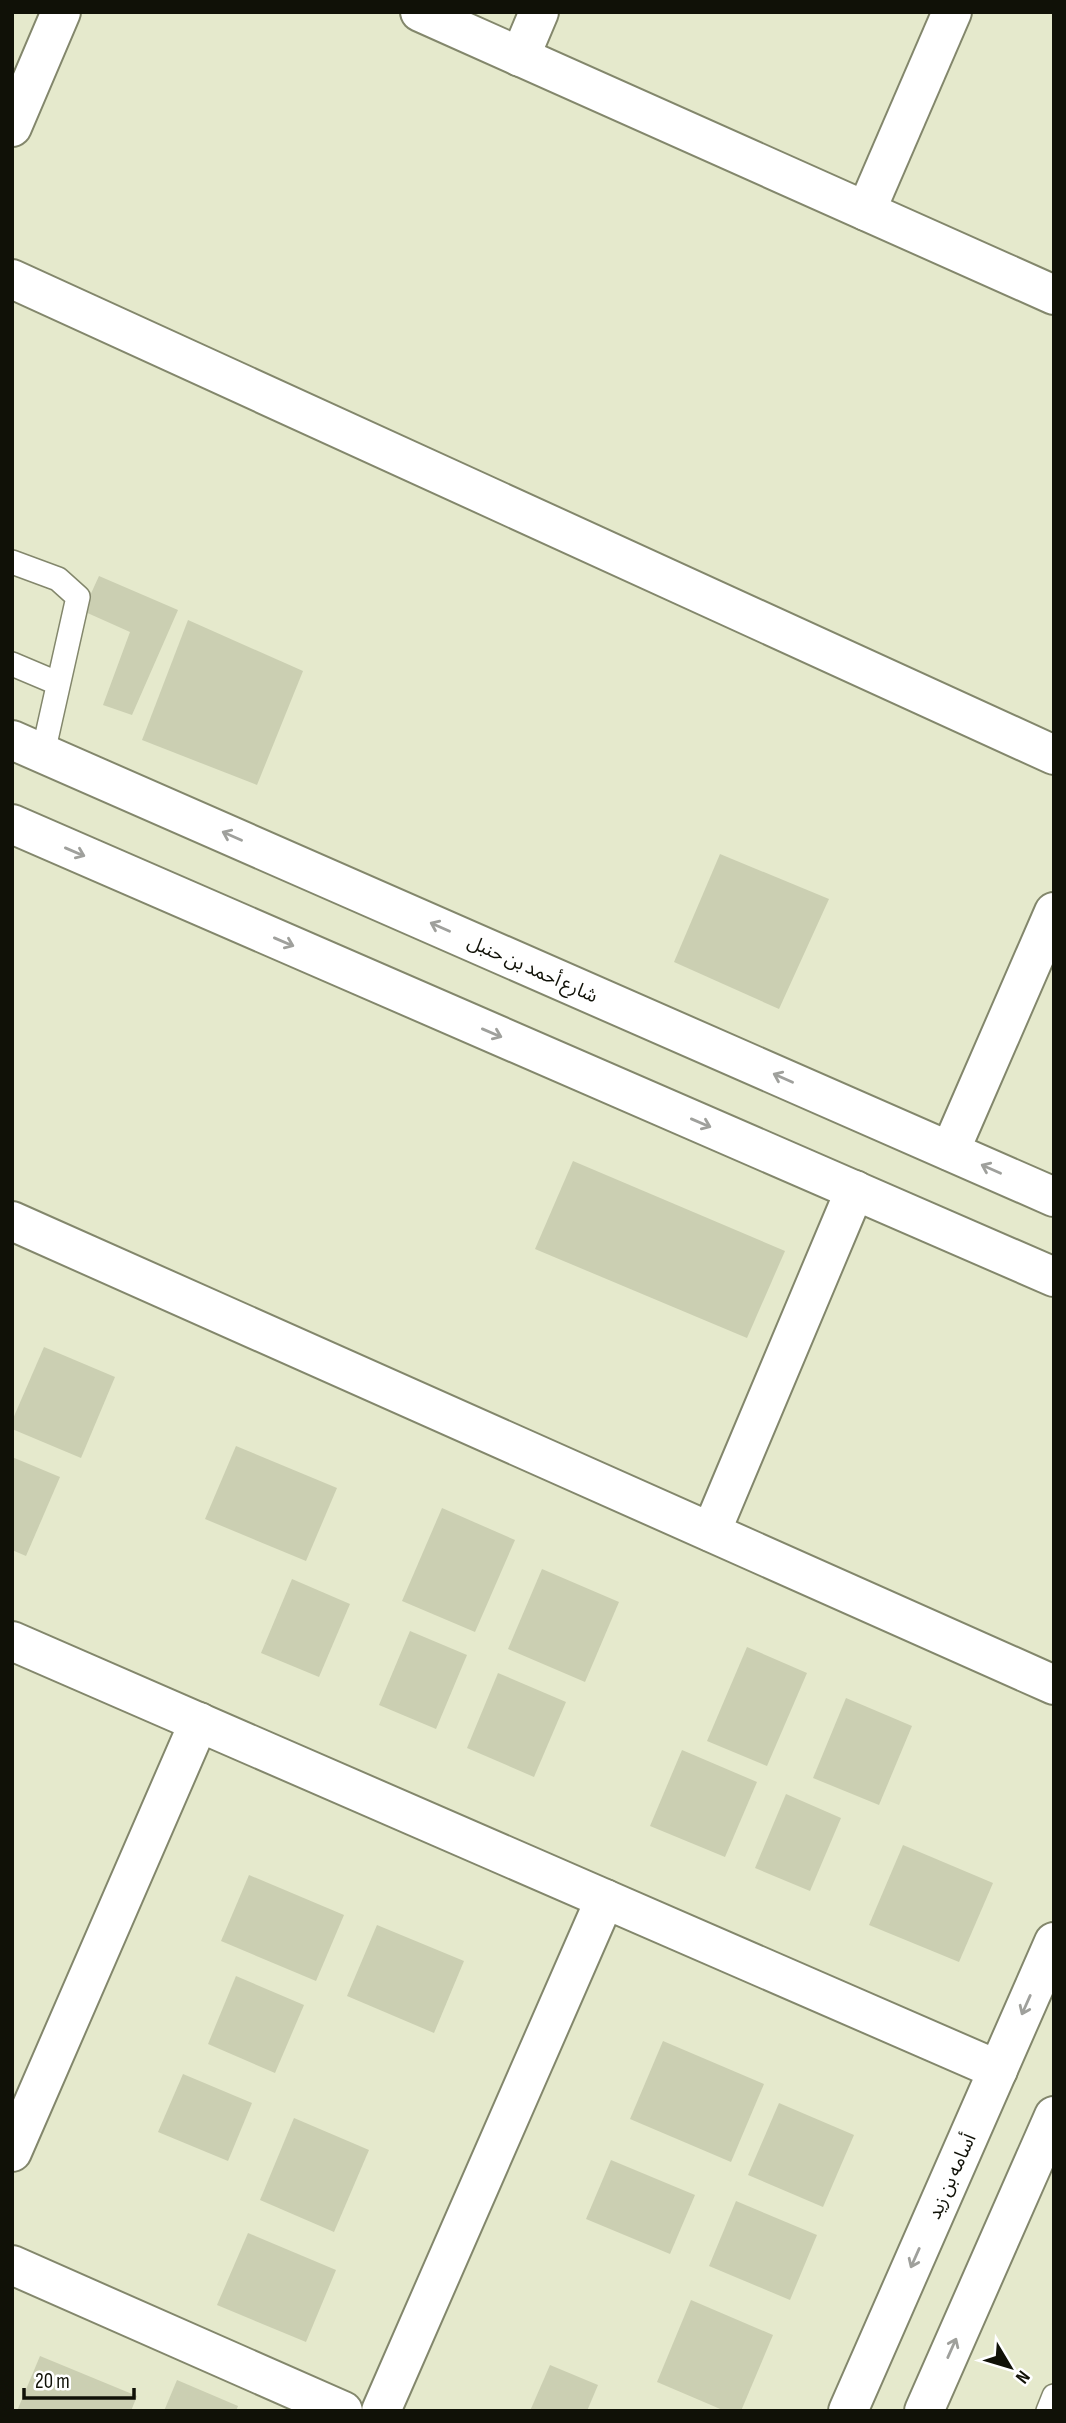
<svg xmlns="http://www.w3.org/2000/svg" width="1066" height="2423" font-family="'Sofia Sans Condensed','Noto Sans Arabic',sans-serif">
	<rect width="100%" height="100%" fill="#e5e9cc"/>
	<g fill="#cbcfb2">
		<path d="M99,576L178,610L132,715L103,705L130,632L83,611Z"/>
		<path d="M188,620L303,671L257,785L142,740Z"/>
		<path d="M720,854L829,899L779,1009L674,962Z"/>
		<path d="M573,1161L785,1251L747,1338L535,1249Z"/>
		<path d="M44,1347L115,1377L81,1458L12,1429V1421Z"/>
		<path d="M236,1446L337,1488L306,1561L205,1519Z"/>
		<path d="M12,1457L60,1477L26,1556L12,1550Z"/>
		<path d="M442,1508L515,1540L475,1632L402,1601Z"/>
		<path d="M542,1569L619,1602L585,1682L508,1649Z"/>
		<path d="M292,1579L350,1604L319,1677L261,1653Z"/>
		<path d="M410,1631L467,1655L436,1729L379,1705Z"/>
		<path d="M747,1647L807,1673L767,1766L707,1741Z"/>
		<path d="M498,1673L566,1702L534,1777L467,1748Z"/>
		<path d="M846,1698L912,1726L879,1805L813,1778Z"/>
		<path d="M682,1750L757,1782L725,1857L650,1826Z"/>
		<path d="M786,1794L841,1818L810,1891L755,1868Z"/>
		<path d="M903,1845L993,1883L959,1962L869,1925Z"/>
		<path d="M249,1875L344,1915L316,1981L221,1941Z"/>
		<path d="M377,1925L464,1961L434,2033L347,1996Z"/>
		<path d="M236,1976L304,2005L275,2073L208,2044Z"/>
		<path d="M663,2041L764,2084L731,2162L630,2119Z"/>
		<path d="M183,2074L252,2103L228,2161L158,2132Z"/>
		<path d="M779,2103L854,2135L823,2207L748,2175Z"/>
		<path d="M294,2118L369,2150L334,2232L260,2200Z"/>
		<path d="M611,2160L695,2195L670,2254L586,2219Z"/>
		<path d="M736,2201L817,2235L790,2300L709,2266Z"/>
		<path d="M248,2233L336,2270L306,2342L217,2305Z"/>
		<path d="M691,2300L773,2335L741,2411H725L657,2382Z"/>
		<path d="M40,2356L137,2396L131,2411H17Z"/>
		<path d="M550,2365L598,2385L587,2411H530Z"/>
		<path d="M177,2380L238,2406L236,2411H164Z"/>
	</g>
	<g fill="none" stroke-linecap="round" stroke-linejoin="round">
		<g stroke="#83876c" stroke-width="26">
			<g id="service">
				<path d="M12,562L58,579L78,597L43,753"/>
				<path d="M12,664L57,683"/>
				<path d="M1048,2411L1054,2396"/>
			</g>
		</g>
		<g stroke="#83876c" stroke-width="42">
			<g id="minor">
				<path d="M420,12L1054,295"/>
				<path d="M520,57L539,12"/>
				<path d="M12,127L61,12"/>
				<path d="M866,211L952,12"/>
				<path d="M12,279L1054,755"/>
				<path d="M950,1151L1054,912"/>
				<path d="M12,1221L1054,1685"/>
				<path d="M711,1532L855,1190"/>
				<path d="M12,1641L998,2070"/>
				<path d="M12,2152L199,1722"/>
				<path d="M12,2265L343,2411"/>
				<path d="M381,2411L605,1899"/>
			</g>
		</g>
		<g stroke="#83876c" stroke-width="42">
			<g id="tertiary">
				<path d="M12,740L1054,1197"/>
				<path d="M12,824L1054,1277"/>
				<path d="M848,2411L1054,1942"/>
				<path d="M924,2411L1054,2116"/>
			</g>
		</g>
		<use href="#service" stroke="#fff" stroke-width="23"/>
		<use href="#minor" stroke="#fff" stroke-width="38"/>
		<use href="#tertiary" stroke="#fff" stroke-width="38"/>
	</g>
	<defs><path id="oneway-shaft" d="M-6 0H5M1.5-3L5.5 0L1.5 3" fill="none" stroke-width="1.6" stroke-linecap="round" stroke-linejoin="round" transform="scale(1.75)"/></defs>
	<g stroke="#9fa09c">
		<use href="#oneway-shaft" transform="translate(232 836) rotate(-156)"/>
		<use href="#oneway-shaft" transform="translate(75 852) rotate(23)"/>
		<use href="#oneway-shaft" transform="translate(440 927) rotate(-156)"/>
		<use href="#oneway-shaft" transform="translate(284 942) rotate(23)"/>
		<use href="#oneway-shaft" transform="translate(492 1033) rotate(23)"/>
		<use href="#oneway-shaft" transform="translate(783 1078) rotate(-156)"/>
		<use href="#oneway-shaft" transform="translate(701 1123) rotate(23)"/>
		<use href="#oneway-shaft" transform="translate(991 1169) rotate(-156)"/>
		<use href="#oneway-shaft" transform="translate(1026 2005) rotate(114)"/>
		<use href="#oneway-shaft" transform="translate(915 2258) rotate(114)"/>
		<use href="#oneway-shaft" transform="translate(952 2348) rotate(-66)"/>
	</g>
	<g text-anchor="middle" stroke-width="7" stroke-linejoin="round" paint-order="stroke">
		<g font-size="19" fill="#101107" stroke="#fff">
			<text transform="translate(533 968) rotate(24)" y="7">شارع أحمد بن حنبل</text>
			<text transform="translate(951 2176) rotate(-66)" y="7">أسامه بن زيد</text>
		</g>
	</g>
	<rect width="1066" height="2423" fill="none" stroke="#101107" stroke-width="28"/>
	<g transform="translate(1010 2367) rotate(128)" stroke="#ffffff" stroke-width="5" paint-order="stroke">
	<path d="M0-5L12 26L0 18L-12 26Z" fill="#101107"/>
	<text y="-10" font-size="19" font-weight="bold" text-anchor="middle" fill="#101107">N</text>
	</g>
	<path d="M24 2388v10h110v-10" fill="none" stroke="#101107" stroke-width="3.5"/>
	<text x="35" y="2388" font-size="21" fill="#101107" stroke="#ffffff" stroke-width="5" paint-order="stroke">20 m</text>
</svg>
